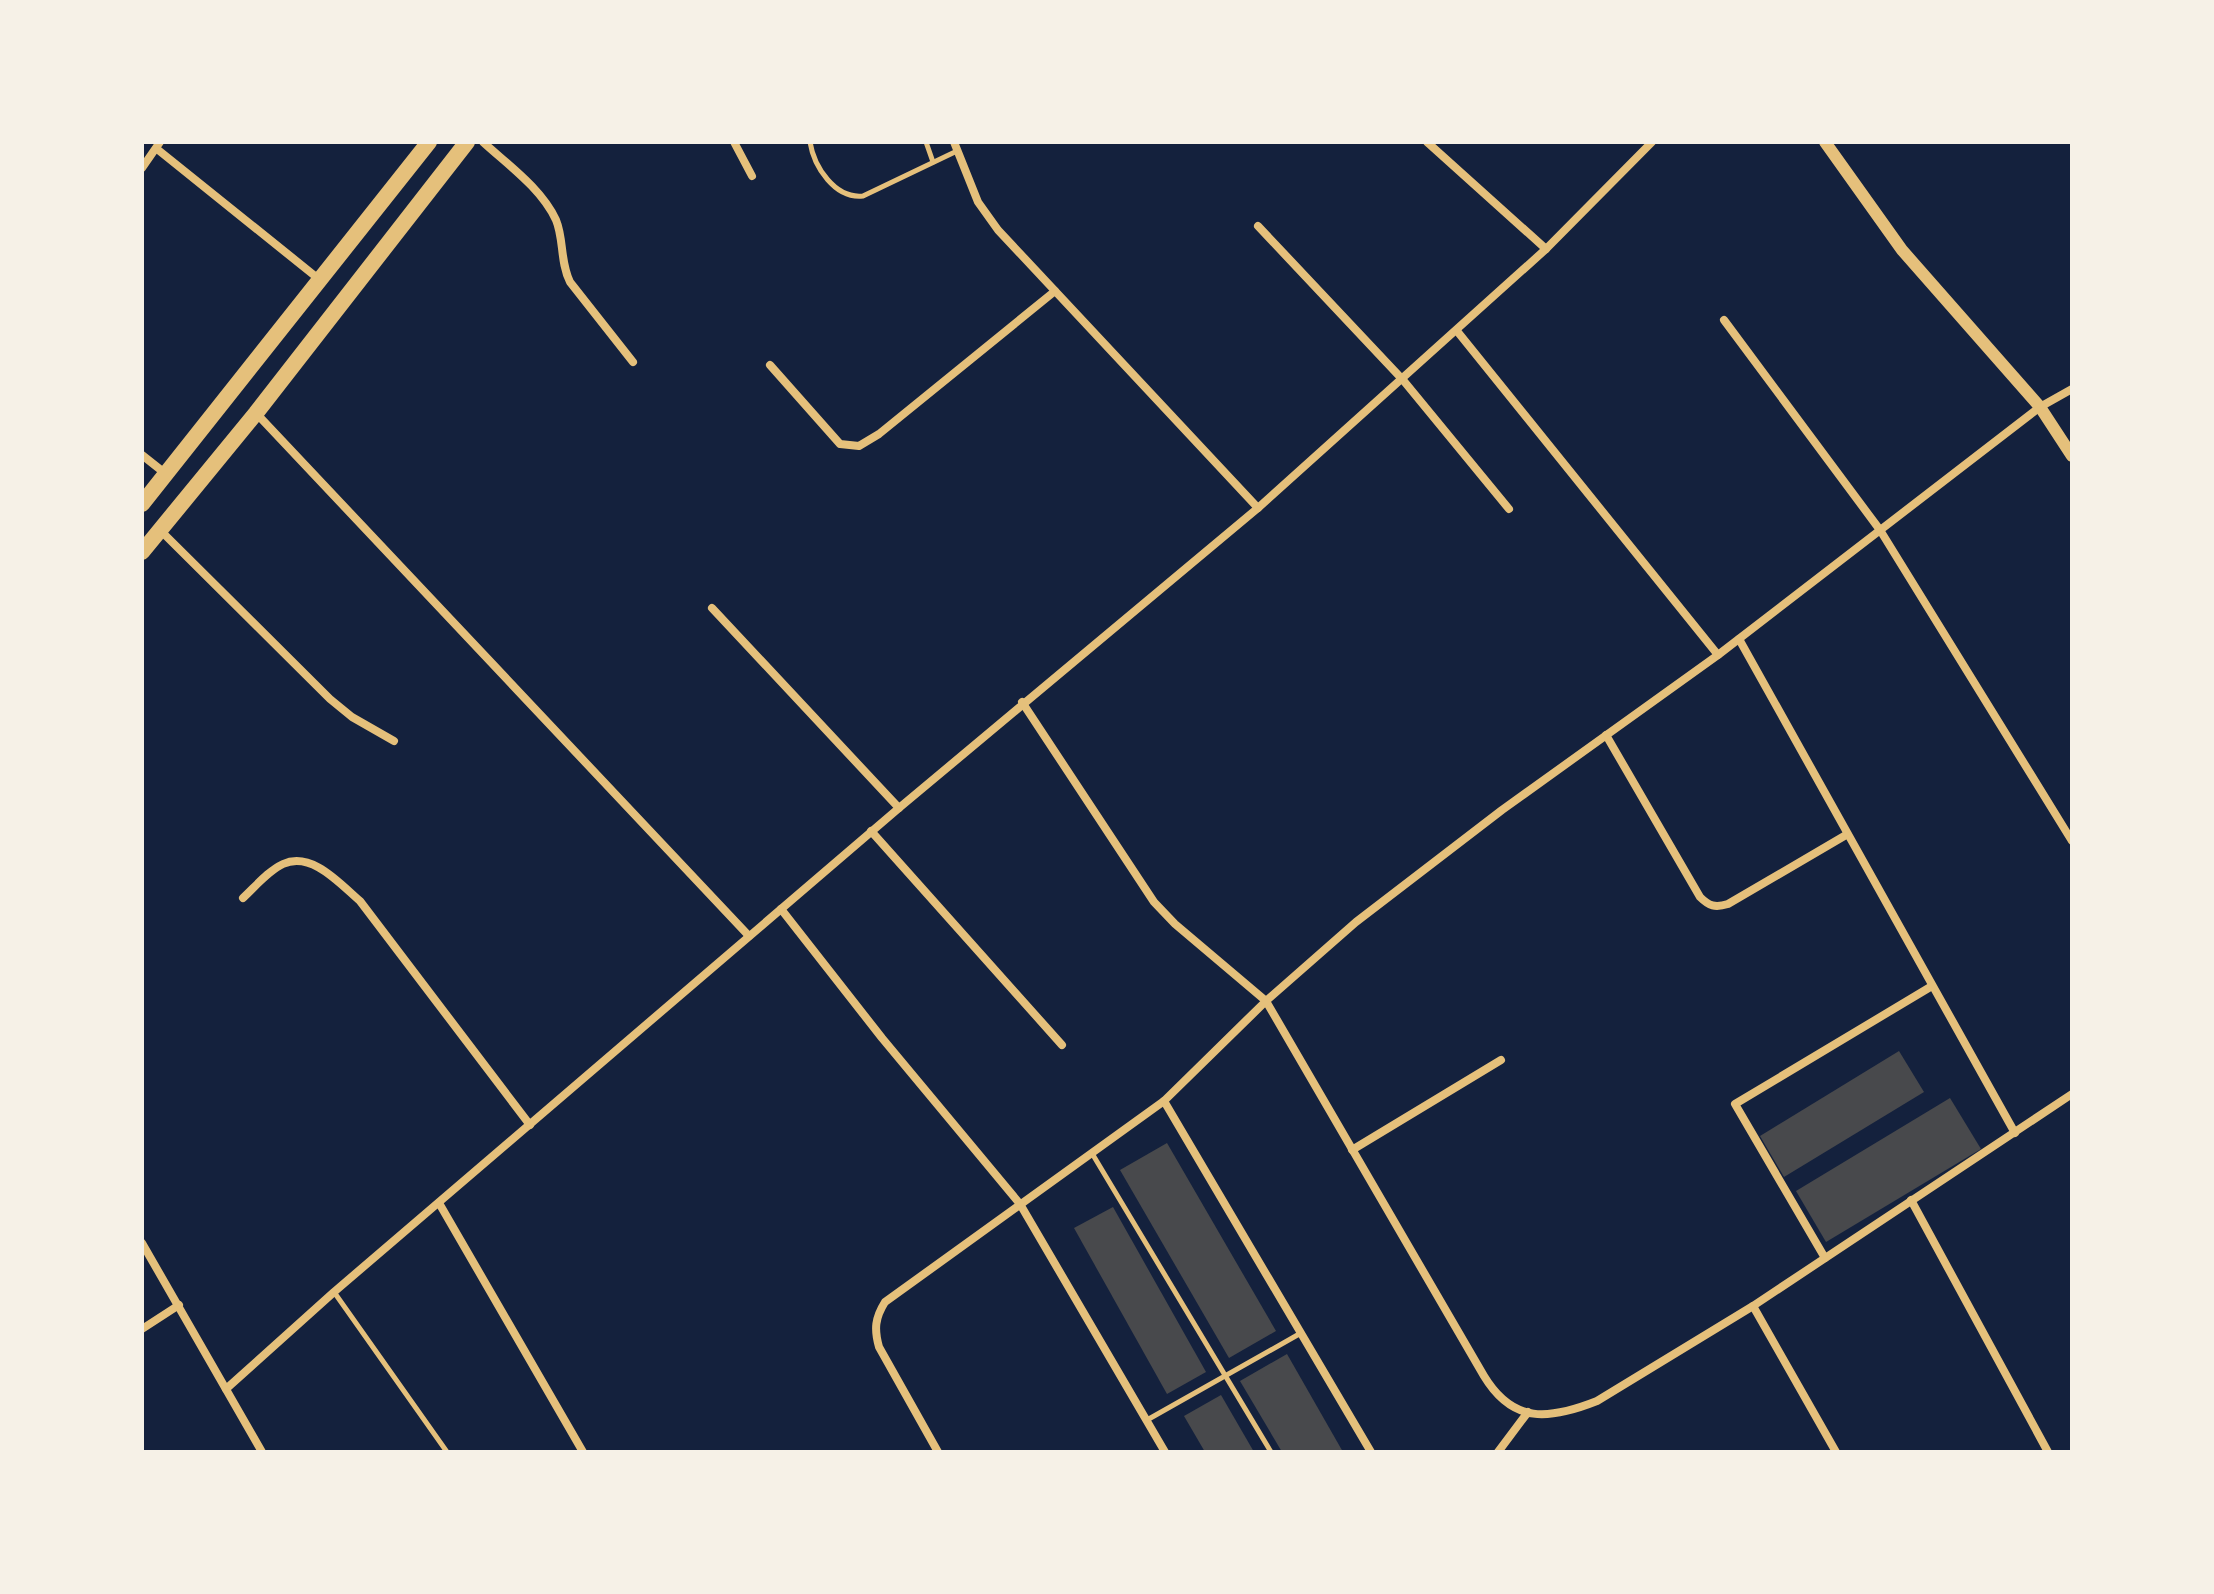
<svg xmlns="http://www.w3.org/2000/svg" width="2214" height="1594" font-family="'Exo 2',sans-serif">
	<rect width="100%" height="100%" fill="#14213d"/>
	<g fill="#48494c">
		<path d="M1899,1051L1924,1092L1784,1177L1760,1136Z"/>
		<path d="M1950,1098L1981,1149L1826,1242L1796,1191Z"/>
		<path d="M1167,1143L1276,1331L1229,1358L1120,1170Z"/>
		<path d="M1113,1207L1206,1372L1167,1394L1074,1228Z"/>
		<path d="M1287,1354L1343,1452H1282L1240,1381Z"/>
		<path d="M1221,1395L1254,1452H1205L1184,1416Z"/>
	</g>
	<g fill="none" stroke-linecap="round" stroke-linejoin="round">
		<g stroke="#e5c07b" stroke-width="5">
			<path d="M810,142C814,167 835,199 863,196L957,151"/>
			<path d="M926,142L933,162"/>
			<path d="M1093,1155L1271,1452"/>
			<path d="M334,1292L447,1452"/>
			<path d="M1147,1420L1301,1333"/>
		</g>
		<g stroke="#e5c07b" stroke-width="8">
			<path d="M483,142C508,165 541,188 556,220C564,239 560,262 570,282L633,362"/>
			<path d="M734,142L752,176"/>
			<path d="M954,142L978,202L998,230L1258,508"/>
			<path d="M1427,142L1546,249"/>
			<path d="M157,149L320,280"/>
			<path d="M142,168L160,142"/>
			<path d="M1258,226L1403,380L1509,509"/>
			<path d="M1724,320L1880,530L2072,841"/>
			<path d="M1457,331L1718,655"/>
			<path d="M770,365L840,444L859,446L879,434L1055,291"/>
			<path d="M256,413L749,936"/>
			<path d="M142,455L166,474"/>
			<path d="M160,530L330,699L352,717L394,741"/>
			<path d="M712,608L899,808"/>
			<path d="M1739,639L2015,1133"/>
			<path d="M1022,702L1154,902L1175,924L1266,1001L1484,1376C1513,1424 1549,1420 1597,1401L1753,1306L2072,1094"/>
			<path d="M1606,735L1700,897C1709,906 1715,908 1728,904L1846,835"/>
			<path d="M871,831L1062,1045"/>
			<path d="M243,898C255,887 268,871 283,864C312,851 340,884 360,901L530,1125"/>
			<path d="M781,909L882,1038L1020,1204L1165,1452"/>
			<path d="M1164,1101L1371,1452"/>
			<path d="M1352,1150L1501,1060"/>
			<path d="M1911,1200L2048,1452"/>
			<path d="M439,1203L583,1452"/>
			<path d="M142,1243L262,1452"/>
			<path d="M1825,1258L1735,1104L1932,986"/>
			<path d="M1753,1306L1836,1452"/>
			<path d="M142,1329L179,1305"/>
			<path d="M226,1389L334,1292L899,808L1258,508L1546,249L1652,142"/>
			<path d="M938,1452L879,1347C874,1329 875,1318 885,1302L1164,1101L1266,1001L1356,922L1502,810L1718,655L2040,407L2072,389"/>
			<path d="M1498,1452L1528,1412"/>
		</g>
		<path stroke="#e5c07b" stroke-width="12" d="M1825,142L1902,250L2040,407L2072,456"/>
		<g stroke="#e5c07b" stroke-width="16">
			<path d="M142,504L429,142"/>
			<path d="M142,552L256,413L467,142"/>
		</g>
	</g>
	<rect width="2214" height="1594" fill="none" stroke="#f6f1e7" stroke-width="288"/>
</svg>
